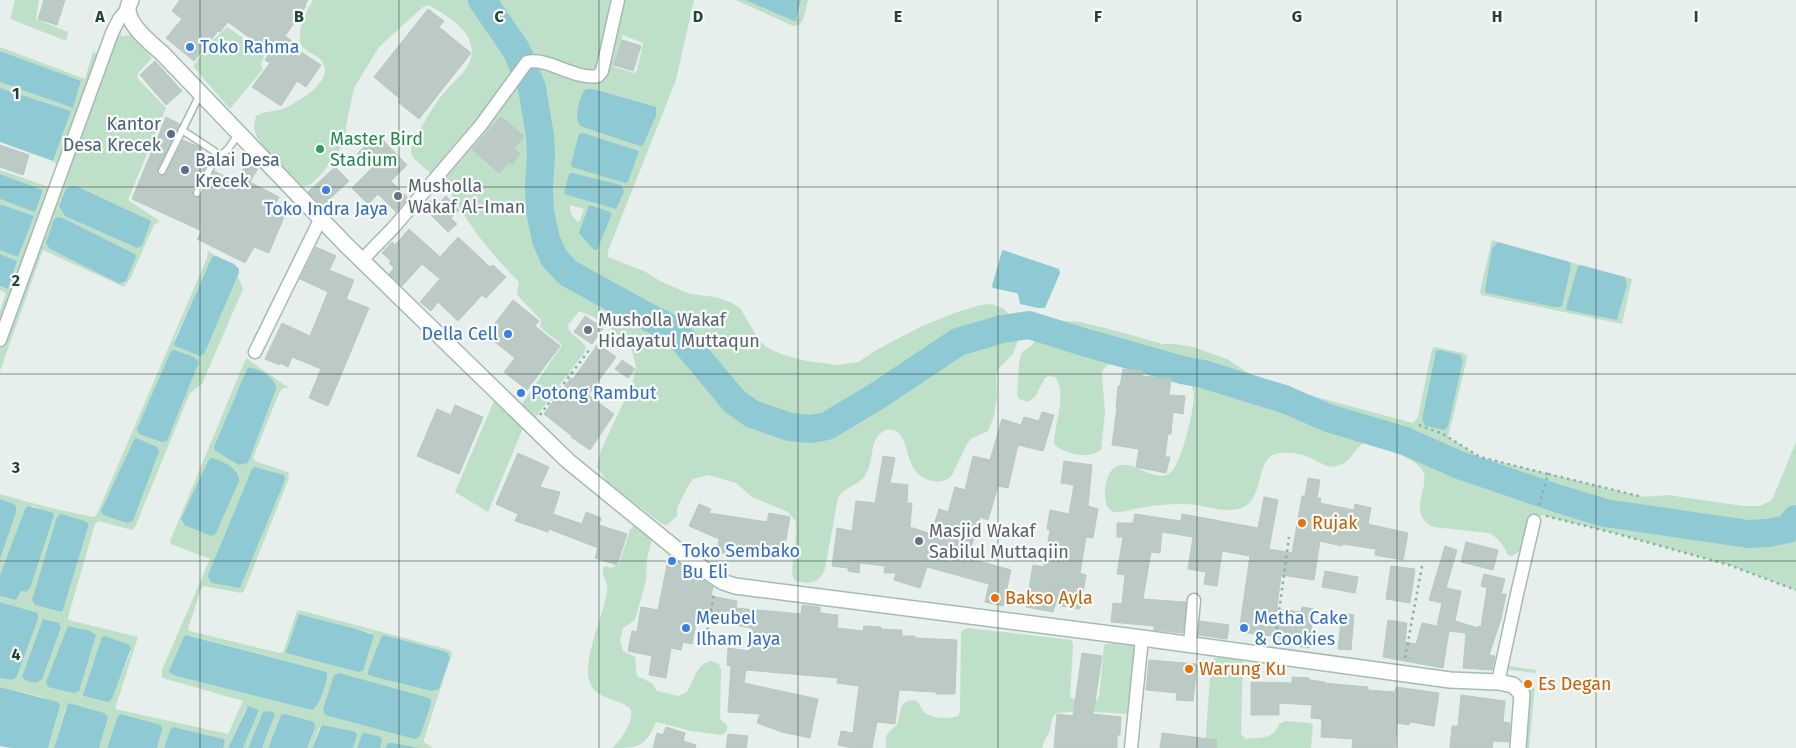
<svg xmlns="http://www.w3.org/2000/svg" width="1796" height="748" font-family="'Fira Sans',sans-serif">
	<rect width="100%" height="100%" fill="#e6efeb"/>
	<g fill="#bfe0c8" fill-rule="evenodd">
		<path d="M15,0H39L36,19L68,32L67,39L64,40L10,19Z"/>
		<path d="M313,0H694L676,80L608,251V257L644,271L662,282L690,294L715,297L730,302L740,308L759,340L766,347L783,355L807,361L838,365L858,362L878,349L922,326L957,312L981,305L992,304L1004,309L1013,318L1017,328L1018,340L1013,354L999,368L996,376L997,396L994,416L988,431L971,439L967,444L952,475C947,481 940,483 932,481C922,479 916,473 912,465C906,454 906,433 893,430C889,429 885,429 882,432C868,443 875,463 864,477C857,486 844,487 838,498L825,569C819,584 808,585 794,580L792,572L796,534V522L788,512L752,497L736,483L709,475L693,479L688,486L677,508V516L667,525L662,524L608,483L597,467L601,450L632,384L636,367L632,351L614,331L594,317L579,311L568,325C569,336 581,338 586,347L584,353L535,418L520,407L562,345L540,327L541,320L519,297L517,292L519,282C499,262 481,241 466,218C457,205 451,192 440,181C433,174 415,162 412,155C409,147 415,138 419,131C427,118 434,104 444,93C452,82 465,74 470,61C480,34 447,15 428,5L423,7L379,47L354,88L346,126V137L342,146L323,172L311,184L304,186L300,184C286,170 261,150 255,132C253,126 255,121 256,116C264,111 273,112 282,109C288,107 294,103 299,100C312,93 336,73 319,58C313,53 305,52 301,44C296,31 307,11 313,0ZM623,35L643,43L637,71L634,73L614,67ZM570,205L584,209L579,222C572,218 570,213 570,205Z"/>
		<path d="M736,0H745L794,21L798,18L801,0H808L803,20L799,25L793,26Z"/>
		<path d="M119,19L121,36L132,35L152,58L139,72L137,77L139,80L166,108L128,200L160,221L154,225L131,277L124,287L43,250L0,371V311L6,293L0,290V286L8,289L17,261L0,254V250L18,257L34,216L0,204V199L35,211L43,190L0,174V170L52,188L59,167L53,161L71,111L0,88V82L73,108L81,82L0,51V47L85,79L93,52L103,55ZM65,216L150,221L142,246L137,248ZM63,218L135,254L136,257L126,281L124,283L120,284L50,249Z"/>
		<path d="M227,27L265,53L261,64L263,69L230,109L193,66L212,41Z"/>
		<path d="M1492,240L1498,242L1492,248L1485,288L1487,293L1560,307L1562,305L1571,268L1570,262L1581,265L1578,266L1617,320L1627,285L1625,277L1632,279L1622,324L1481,295L1480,291Z"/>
		<path d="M208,251L216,256L212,258L174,341L202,355L238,276L243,289L202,384L190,393L135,527L132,530L99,521L95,524L68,617L69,620L138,637L115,709L228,734L243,701L166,679L162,677V670L210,559L171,544L170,541L246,358L289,388H283L279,393L253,458L255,461L288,472L289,478L244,591L241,593L204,586L201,589L188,629L190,631L280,653L283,652L297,611L299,610L450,650L452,654L424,739V742L433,748H421L393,743H388L385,748H380L382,741L362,734L357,748H353L357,736L319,728L312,748H307L315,728L281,715L268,748H262L275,715L263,712L248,748H243L259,710L246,708L228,748H223L225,742L170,730L164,748H157L162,730L117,718L107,748H99L107,717C98,708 78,709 66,707L54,748H48L60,705L42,697L0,687V678L11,680L38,613L0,602V596L16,600L21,591L26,592L54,514L32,506L25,509L0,575V558L12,503L0,499V494L47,507L93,517L96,516L207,258ZM250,367C261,370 277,378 276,391L248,463L239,464L214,450ZM216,460L236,470L211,536L184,525L181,522ZM255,467L283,475V485L240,588ZM89,524L63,610L57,611L35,605ZM299,614L371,633L361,672L286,653V650ZM188,635L327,672L312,710L176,676L170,673ZM384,635L447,652L450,658L439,689L368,671L381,637ZM131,651L110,701L84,696Z"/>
		<path d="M1054,320L1080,322L1117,331L1163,344H1175L1193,347L1227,359L1253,376L1287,389L1413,423L1418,417L1432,349L1435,347L1463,353L1467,356V359L1448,437L1480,457L1643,497L1668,495L1743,506H1760L1772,500L1796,442V590L1729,565L1618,534L1541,515L1509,666L1536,670V673L1501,669L1522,550L1512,556L1508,555C1503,545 1499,538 1489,533L1433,527C1404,512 1434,484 1421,468C1412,457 1378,446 1364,443C1353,449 1351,464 1336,466C1327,468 1323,464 1315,460C1304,454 1282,449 1271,456C1256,467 1263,504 1238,509C1224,512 1211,508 1197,505C1172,502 1145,506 1121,512C1119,512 1116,513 1114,512C1100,508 1104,475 1114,468C1131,456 1151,483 1169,474C1181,467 1194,410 1194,395C1194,391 1191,384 1189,381C1178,369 1128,366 1111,364L1106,366L1102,372L1105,413L1101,450C1089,459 1065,455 1054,444C1054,424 1068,393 1055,377L1049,376L1045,378L1035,397L1028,402L1019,399L1017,395L1019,363L1022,352L1032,345L1050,321ZM1436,351L1424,425L1422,419Z"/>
		<path d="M494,401L524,426L488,512L455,492Z"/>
		<path d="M636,526L646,533L652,540L647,559L646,580L635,620L623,628L620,640L623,651L635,657L637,676L652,683L657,691L678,696L687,692C694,681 696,664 711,661L719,664L721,670L720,718L723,722L727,725C728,731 726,732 722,735L691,731L656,722C645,747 639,748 612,748C620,741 633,723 631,711C628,700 599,701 591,685C580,664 603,617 607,593C609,583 601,576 603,567L606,566L611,568L619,564L630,530L632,527Z"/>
		<path d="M968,628L1072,640L1073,646L1070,697C1076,701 1089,702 1097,700L1099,697L1104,646L1105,644L1130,643L1137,646L1131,712L1126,714L1084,711L1056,713C1050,719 1052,725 1049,733C1046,738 1043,742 1042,748H886C885,734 887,733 897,725C901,713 899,697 917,701C920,704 921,709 924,712C932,719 948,719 958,716L960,712L961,633L963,630Z"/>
		<path d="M1220,657L1243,661L1241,734L1246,739C1261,737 1273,740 1279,724L1285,721L1310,723L1313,725L1311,748H1205L1211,663L1215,658Z"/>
		<path d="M1535,687L1529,748H1518L1522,694Z"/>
	</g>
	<g fill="#8ec9d4">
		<path d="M745,0H801L796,21H794Z"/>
		<path d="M0,51L81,81L73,108L0,82Z"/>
		<path d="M0,88L71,111L53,161L0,142Z"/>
		<path d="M586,89H593L656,107V116L643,145L640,146L580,126C574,118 579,95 586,89Z"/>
		<path d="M583,133L639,151L628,182L625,183L572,167L571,164L579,134Z"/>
		<path d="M572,173L621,185L624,192L616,209L567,195L564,193L569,174Z"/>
		<path d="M0,174L43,190L35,212L0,199Z"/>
		<path d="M70,186H76L151,221L142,246L137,248L65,216L59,206L66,189Z"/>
		<path d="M0,204L34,216L18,257L0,250Z"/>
		<path d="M589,205L608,211L612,214L597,250H594L579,233Z"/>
		<path d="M58,217L63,218L135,254L136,257L126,281L120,284L50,249L46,243L54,219Z"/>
		<path d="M1498,242L1570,262L1571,267L1562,306L1560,307H1555L1486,293L1485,289L1492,248Z"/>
		<path d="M1003,250L1059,269L1060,273L1045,308H1038L1020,304L1018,294L1016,293L993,288L992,286L1002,251Z"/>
		<path d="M0,254L17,261L8,289L0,286Z"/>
		<path d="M216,256L234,264L239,269V273L204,354L200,356L175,346L174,343L212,257Z"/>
		<path d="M1581,265L1625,277L1627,285L1617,320L1567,310L1566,308L1578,266Z"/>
		<path d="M174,350L194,357L199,362L167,441L162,442L139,434L137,429L171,351Z"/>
		<path d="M1440,350L1460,355L1463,361L1448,426L1446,429L1443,430L1424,425L1422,419L1436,351Z"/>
		<path d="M250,367C261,370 277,378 276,390L248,463L239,465L214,450V447L247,369Z"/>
		<path d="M136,438L157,447L159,451L133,521L127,523L103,515L101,511L134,440Z"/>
		<path d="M211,458C223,461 239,468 239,481L216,533L211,536L184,525L181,519L208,461Z"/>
		<path d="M255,467L284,475L285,478L283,485L240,588L212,583L209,579L208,575L252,469Z"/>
		<path d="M0,499L12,503L16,506V512L0,559Z"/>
		<path d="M28,506L51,512L54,514L53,518L30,588L26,592L21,591L16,600L0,596V575L25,509Z"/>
		<path d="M61,514L85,521L89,524L63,610L61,612L35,605L32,600L57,517Z"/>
		<path d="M0,602L38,613V619L16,678L11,680L0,678Z"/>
		<path d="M299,614L356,629L374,635L363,671L359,672L286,653V651Z"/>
		<path d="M43,619L59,623L61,627L42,679L36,683L27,681L22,677Z"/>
		<path d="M68,626L90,631L96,635L79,691L74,693L48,687L46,682Z"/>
		<path d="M186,635L327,672C328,680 319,707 312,710L176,676L170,673L169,671L184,637Z"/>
		<path d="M384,635L447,652L450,658L439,689L432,691L371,676L368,674V671L381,637Z"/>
		<path d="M105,636L130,645L131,648L112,699L108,702L84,696L83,695L102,637Z"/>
		<path d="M339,673L429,698L431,700V704L420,736L415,739L325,715L323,709L334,675Z"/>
		<path d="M0,687L58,702L60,705L59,709L48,748H12L0,746Z"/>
		<path d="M68,703L104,713L108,717L99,748H54Z"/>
		<path d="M248,706L259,710L243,748H228Z"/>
		<path d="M266,711L273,712L275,715L262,748H248L263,712Z"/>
		<path d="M120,714L161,725L162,730L157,748H107L117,718Z"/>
		<path d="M285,714L314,722L315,728L307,748H268L281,715Z"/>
		<path d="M322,725L356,732L357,736L353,748H312Z"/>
		<path d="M173,727L223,739L225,742L223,748H164L170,730Z"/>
		<path d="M364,733L381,737L382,741L380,748H357L362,734Z"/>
		<path d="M388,743H393L421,748H385Z"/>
	</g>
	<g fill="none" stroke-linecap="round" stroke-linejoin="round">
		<path stroke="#8ec9d4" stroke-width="28" d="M482,0L517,51L532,88L540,136L541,156L539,186L540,211L546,240L554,258L568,273L646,316L670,328L684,341L734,401L752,414L790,427L811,429L827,426L877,396L958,342L1002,329L1029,325L1080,341L1182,370L1203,374L1284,399L1328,418L1405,441L1459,465L1559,499L1605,513L1748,534L1768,533L1788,529L1796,519"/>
	</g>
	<g fill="#bbcac4" stroke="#b8c9c2">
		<path d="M44,0H65L57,25L38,19Z"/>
		<path d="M180,0H308L305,5L306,6L285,36L297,45L295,48L321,65L306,87L297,81L281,106L252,87L270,63L265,60L270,53L228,22L220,32L218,31L194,61L166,38L182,19L172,11Z"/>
		<path d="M428,9L444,21L439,27L471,53L419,119L398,102L400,99L374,77Z"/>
		<path d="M622,40L641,46L633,71L614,65Z"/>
		<path d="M155,61L182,91L166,105L140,75Z"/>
		<path d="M166,117L180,124L158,169V173L162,176L166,174L183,140L197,146L202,149L198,157L208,162L192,191L194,197L198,198L201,196L214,171L236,182L247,162L258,168L250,182L279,197L271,212L284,217L269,253L254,247L245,263L197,239L202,231L132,199Z"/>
		<path d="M501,117L524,136L514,148L520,154L512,164L509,162L499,173L472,149Z"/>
		<path d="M377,134L407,165L391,181L408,198L396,212L378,194L368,204L352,188L372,168L357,154Z"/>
		<path d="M0,145L29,155L23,175L0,167Z"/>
		<path d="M335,167L349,181L322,206L308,192Z"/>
		<path d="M446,196L459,210L451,218L457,224L448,232L424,208L432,199L437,205Z"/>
		<path d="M409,229L440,257L458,237L490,267L493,265L506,277L486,298L482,295L458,321L438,302L431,311L420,302L440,279L422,264L402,286L389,274L394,268L389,263L391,261L382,253L392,242L395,245Z"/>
		<path d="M316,247L336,256L329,270L354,280L346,299L369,308L328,406L309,398L321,369L292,357L288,367L280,363L279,365L265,359L282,323L310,336L328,292L300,279Z"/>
		<path d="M513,300L539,321L535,326L560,346L527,390L504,372L515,358L486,335Z"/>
		<path d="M585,316L603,328L592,344L574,332Z"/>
		<path d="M598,344L616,357L588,395L614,414L590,450L571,437L572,436L544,414L571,378L573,379Z"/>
		<path d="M622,360L635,369L628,378L615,369Z"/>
		<path d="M1123,369L1143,371L1142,376L1171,379L1169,395L1185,396L1183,414L1173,412L1171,434H1168L1165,457H1170L1166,473L1136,467L1139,449L1112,445L1117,408H1116L1118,386H1120Z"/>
		<path d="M455,405L483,417L459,474L417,456L437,409L451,415Z"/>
		<path d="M1042,412L1054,415L1043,451L1018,445L1008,488L998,486L988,520L980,517L968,558L1011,570L1003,606L985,602L989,584L927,567L920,588L894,580L896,573H884L885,566L860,563L859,573L848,571V568L832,566L837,528L852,531L856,501L875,503L883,456L895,458L890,483L908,485L907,503H912L910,527L931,534L939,509L948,512L955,487L965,490L973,456L990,460L1002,419L1021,425L1024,417L1039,421Z"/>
		<path d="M518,453L549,467L540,487L560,492L553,514L582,524L586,512L601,518L599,525L627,534L617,565L595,558L598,548L549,529L548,532L515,521L518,514L496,504Z"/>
		<path d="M1064,461L1092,465L1088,506L1098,509L1093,538L1086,537L1080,573L1086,575L1080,609L1055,605L1053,612L1026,607L1033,565L1044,567L1050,530L1047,529L1050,510L1069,514L1074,485L1061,483Z"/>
		<path d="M1308,478L1320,480L1317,498H1321L1320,503L1354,510L1355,504L1371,508L1368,524L1408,533L1403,560L1375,555L1376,549L1342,544V546L1320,541L1314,580L1281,575L1277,607L1278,609L1301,612L1302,607L1314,609L1309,648L1296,646L1297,643L1280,641V637L1239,632L1250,556L1222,551L1217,586L1204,584L1206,572L1188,569L1193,537L1162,532L1160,553L1151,552L1143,599L1186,602L1183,633L1154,630V626L1111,622L1113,603L1122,604L1125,575L1117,574L1123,537H1117V523H1133L1135,514L1181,521L1182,514L1258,528L1264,497L1278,500L1269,549L1292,553L1302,496H1305Z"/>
		<path d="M699,504L711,509L709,513L767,522L769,513L790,517L783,556L742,549L741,556L717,552L719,539L689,526Z"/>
		<path d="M1466,542L1498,550L1493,570L1461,562Z"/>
		<path d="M1445,546L1457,550L1446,588L1461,591L1455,621L1478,628V626L1481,627L1487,588L1481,586L1484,574L1505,579L1501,594H1506L1501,619L1489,655L1495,656L1492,670L1463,668L1466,633L1449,631L1443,668L1383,657L1388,620L1407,623L1405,642L1416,644L1422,623L1437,626L1442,603L1429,600Z"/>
		<path d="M669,555L713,587L711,596L737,601L736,608L801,614L802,605L820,607V613L838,615L837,628L863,631L864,626L881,627V629L902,630V636H915V638L957,640L955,694H936V692L899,690L895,724L877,722L872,748H852L838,745L841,731L853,733L859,686L837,683L838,678L746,670L744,683L818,699L810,738L782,732L757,723L760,714L728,712L731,666L727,665L728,648L749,651L752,628L697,618L692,644L683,642L681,650L671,648L666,678L649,675L652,656L628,651L632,631L637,632L641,607L658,610Z"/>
		<path d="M1391,566L1415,569L1410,603L1386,599Z"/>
		<path d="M1325,571L1358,577L1355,593L1322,587Z"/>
		<path d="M1342,613L1354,615L1351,650L1338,649Z"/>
		<path d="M1200,621L1229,625L1227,639L1199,635Z"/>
		<path d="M1082,653L1102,656L1093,714L1121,717L1120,735H1117V748H1054L1057,714L1073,716Z"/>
		<path d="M1149,660L1197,664L1193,701L1176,700L1177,693L1146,690Z"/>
		<path d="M1292,677L1309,678V680L1325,682L1324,683L1368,687V690L1395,692L1396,687L1439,693L1434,726L1410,722L1409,725L1397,723L1395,748H1352L1353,739L1321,737L1322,719L1311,718L1312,705L1279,703V715H1251V682L1292,683Z"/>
		<path d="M1461,695L1505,701L1503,722L1510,723L1509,742L1493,741L1492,748H1450L1452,726H1458Z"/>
		<path d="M666,727L685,733L683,741L696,745L695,748H653L657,733L663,735Z"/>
		<path d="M1162,733L1217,740L1216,748H1160Z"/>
		<path d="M728,734L748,736L746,748H726Z"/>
	</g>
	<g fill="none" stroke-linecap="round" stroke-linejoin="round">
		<g stroke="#a8b8b2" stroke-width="9">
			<g id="lane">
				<path d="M182,130L214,151L219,156"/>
				<path d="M162,171L200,94"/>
				<path d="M197,193L213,163L228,149L239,133"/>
			</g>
		</g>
		<g stroke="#a8b8b2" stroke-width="15">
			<g id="street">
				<path d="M362,260L394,227L481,125L527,62C548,57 574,80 598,76L602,71L618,0"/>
				<path d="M0,340L112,33L119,19L128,8"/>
				<path d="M255,352L321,218"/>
				<path d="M1190,644L1194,600"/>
				<path d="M1498,682L1517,594L1534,521"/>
				<path d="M1131,748L1142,638"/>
			</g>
		</g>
		<g stroke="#a4bbb3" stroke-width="18">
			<path id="secondary" d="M131,0C130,3 128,5 128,8C127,24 151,44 162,53L346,245L568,461L686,557L705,570L723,582L735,586L758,589L1142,638L1450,680L1498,682L1513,685L1522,694L1518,748"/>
		</g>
		<g stroke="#86b3a5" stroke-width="2.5" stroke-dasharray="2.5 4" stroke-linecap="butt">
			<path d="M540,415L590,349"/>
			<path d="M1419,425L1443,434L1480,457L1548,474L1538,509"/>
			<path d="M1548,474L1643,497"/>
			<path d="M1546,516L1618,534L1729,565L1796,590"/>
			<path d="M1275,642L1289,537"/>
			<path d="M705,643L714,594"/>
			<path d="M1405,658L1422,566"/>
		</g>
		<use href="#lane" stroke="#fff" stroke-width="6"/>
		<use href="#street" stroke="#fff" stroke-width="12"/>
		<use href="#secondary" stroke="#fff" stroke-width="15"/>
	</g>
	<path fill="none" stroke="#24423a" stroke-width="1" stroke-opacity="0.55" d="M200,0V748M399,0V748M599,0V748M798,0V748M998,0V748M1197,0V748M1397,0V748M1596,0V748M0,187H1796M0,374H1796M0,561H1796"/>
	<g fill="#3f7fe0" stroke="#f7fbf9" stroke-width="2">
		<circle cx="190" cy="47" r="5"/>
		<circle cx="326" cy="190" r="5"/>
		<circle cx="508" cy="334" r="5"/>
		<circle cx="521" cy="393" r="5"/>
		<circle cx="672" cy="561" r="5"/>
		<circle cx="686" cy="628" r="5"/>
		<circle cx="1244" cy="628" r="5"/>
	</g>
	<g fill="#5c6f8a" stroke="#f7fbf9" stroke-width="2">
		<circle cx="171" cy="134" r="5"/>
		<circle cx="185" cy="170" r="5"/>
	</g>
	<circle fill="#2e9e5b" stroke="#f7fbf9" stroke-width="2" cx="320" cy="149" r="5"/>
	<g fill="#6b7280" stroke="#f7fbf9" stroke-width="2">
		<circle cx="398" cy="196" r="5"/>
		<circle cx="588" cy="330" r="5"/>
		<circle cx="919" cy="541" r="5"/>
	</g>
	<g fill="#e8710a" stroke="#f7fbf9" stroke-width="2">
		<circle cx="1302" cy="523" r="5"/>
		<circle cx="995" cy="598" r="5"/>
		<circle cx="1189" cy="669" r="5"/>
		<circle cx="1528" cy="684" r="5"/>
	</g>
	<g text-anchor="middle" stroke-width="4.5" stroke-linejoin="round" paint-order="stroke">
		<g font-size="18" fill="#366cbe" stroke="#f7fbf9" text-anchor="start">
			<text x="200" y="53">Toko Rahma</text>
			<text x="326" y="215" text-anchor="middle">Toko Indra Jaya</text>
			<text x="498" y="340" text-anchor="end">Della Cell</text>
			<text x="531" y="399">Potong Rambut</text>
			<text x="682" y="557">Toko Sembako<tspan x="682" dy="21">Bu Eli</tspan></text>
			<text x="696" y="624">Meubel<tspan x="696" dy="21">Ilham Jaya</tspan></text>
			<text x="1254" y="624">Metha Cake<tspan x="1254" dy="21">&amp; Cookies</tspan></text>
		</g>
		<g font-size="18" fill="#4e5e75" stroke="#f7fbf9" text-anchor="end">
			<text x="161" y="130">Kantor<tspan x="161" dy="21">Desa Krecek</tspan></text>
			<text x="195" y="166" text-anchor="start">Balai Desa<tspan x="195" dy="21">Krecek</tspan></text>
		</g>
		<g font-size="18" fill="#27864d" stroke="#f7fbf9" text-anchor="start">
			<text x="330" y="145">Master Bird<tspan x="330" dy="21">Stadium</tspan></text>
		</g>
		<g font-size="18" fill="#5b616d" stroke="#f7fbf9" text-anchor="start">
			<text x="408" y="192">Musholla<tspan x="408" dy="21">Wakaf Al-Iman</tspan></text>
			<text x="598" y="326">Musholla Wakaf<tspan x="598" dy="21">Hidayatul Muttaqun</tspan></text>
			<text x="929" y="537">Masjid Wakaf<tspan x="929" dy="21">Sabilul Muttaqiin</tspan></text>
		</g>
		<g font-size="18" fill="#c56008" stroke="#f7fbf9" text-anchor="start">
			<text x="1312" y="529">Rujak</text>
			<text x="1005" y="604">Bakso Ayla</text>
			<text x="1199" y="675">Warung Ku</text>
			<text x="1538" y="690">Es Degan</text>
		</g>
	</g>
	<g font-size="16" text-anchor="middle" font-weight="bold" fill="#24423a" stroke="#f7fbf9" stroke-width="4.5" stroke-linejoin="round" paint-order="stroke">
		<text x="100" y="22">A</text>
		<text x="299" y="22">B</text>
		<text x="499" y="22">C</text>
		<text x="698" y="22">D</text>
		<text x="898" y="22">E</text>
		<text x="1098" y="22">F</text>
		<text x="1297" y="22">G</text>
		<text x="1497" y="22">H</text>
		<text x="1696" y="22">I</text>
		<text x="16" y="99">1</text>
		<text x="16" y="286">2</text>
		<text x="16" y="473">3</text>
		<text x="16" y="660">4</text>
	</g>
</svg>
